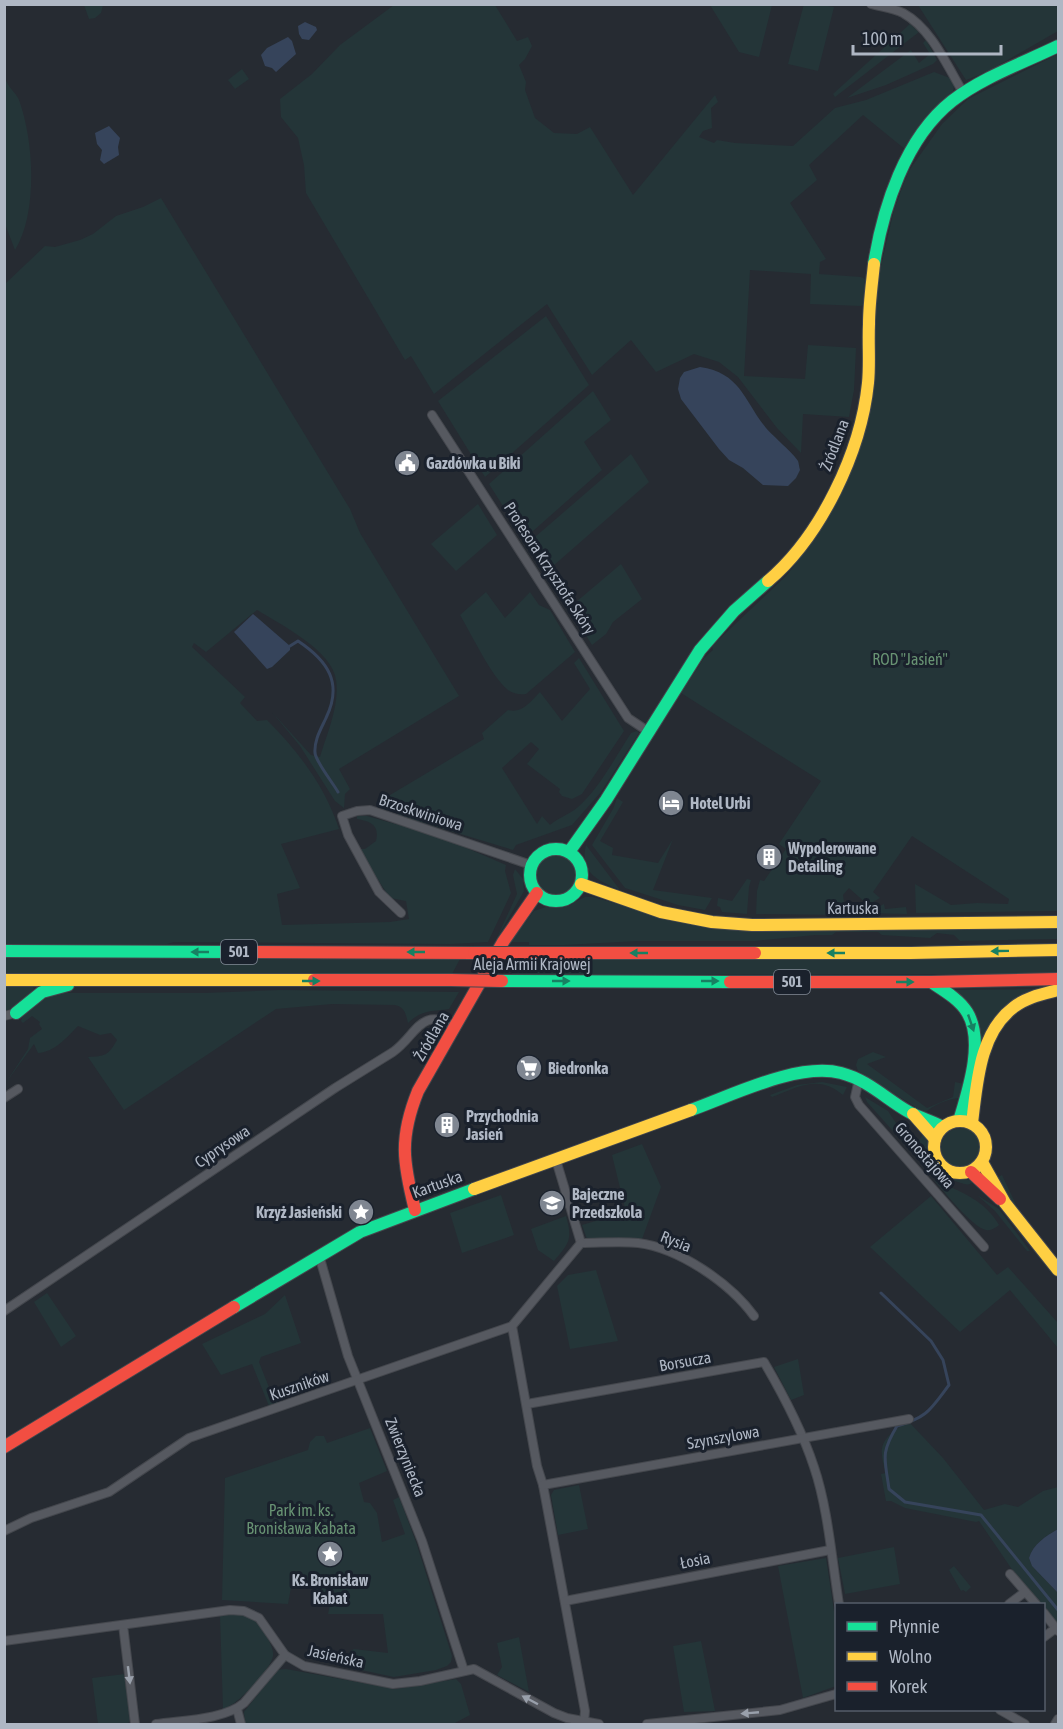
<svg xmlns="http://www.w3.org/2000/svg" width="1063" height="1729" font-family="'Asap Condensed',sans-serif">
	<rect width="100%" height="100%" fill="#262b32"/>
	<g fill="#243538">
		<path d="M804,4L822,5L834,7L818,71L788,64Z"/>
		<path d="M84,5H103L101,13L95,18L89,19Z"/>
		<path d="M394,5H495L517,41L528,37L532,46L525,59L519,65L526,82L525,90L535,118L554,133L577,134L590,127L633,195L715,95L718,102L711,108L712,128L703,131L699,137L714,143L717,140L735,143L793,146L835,108L866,100L934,72L950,78L954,85L953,92L916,130L906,150L863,115L809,165L817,180L790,203L826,259L820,262L819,274L861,277L865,279L863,305L861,306L810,304L811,274L750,270L744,376L805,379L808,345L856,348L854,390L849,417L803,414L801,453L777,428L738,377L719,362L694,354L656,372L631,340L592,375L547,304L434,394L411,356L405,360L306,193L304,165L298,138L281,117L280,99L312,74L340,45Z"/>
		<path d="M710,5H772L759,57L739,52Z"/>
		<path d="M918,5H1058V31L987,72L966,80Z"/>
		<path d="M910,24L919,32L835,97L833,94Z"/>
		<path d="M926,40L937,60L933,64L886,85L847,98L911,50L919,63L930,54L923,43Z"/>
		<path d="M1058,54V911L916,913L915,884L951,905L977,903L1008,904L1009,899L912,836L873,892L880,898L868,905L849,888L843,895L846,915L756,914L757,891L760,880L764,881L786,849L779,844L821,781L681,693L704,658L713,650L712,646L787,575L810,545L854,461L862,439L871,403L875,367V304L877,283L894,210L908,172L942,124L968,99Z"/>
		<path d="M242,69L249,79L235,89L228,80Z"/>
		<path d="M5,77C7,87 15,91 19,100C34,141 38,213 15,250L5,224Z"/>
		<path d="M161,198L350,509L360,533L459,696L339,769L350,789L345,794L344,808L335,801L300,746L272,712L311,755L320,757C327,733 340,705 336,680C333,651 280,624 257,610L206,652L194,643L192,647L245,697L240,703L257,721L267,720C298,751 325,786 339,829L281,844L300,888L277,894L282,925L390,922L409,919L406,901L390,898L358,849H365L376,841C380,825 370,821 357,819V816H367L441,837L506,865L505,871L511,893L488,942L450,944L174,942L167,944H5L6,283L45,246L55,247L80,240L93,234L116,216L143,207Z"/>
		<path d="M546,316L589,385L485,477L438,401Z"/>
		<path d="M593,391L611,420L584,442L602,470L524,539L489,484Z"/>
		<path d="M631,454L649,482L545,573L527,544Z"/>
		<path d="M478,504L497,535L456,571L431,544Z"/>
		<path d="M621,564L642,599L613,622L606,634L592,645L569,608Z"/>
		<path d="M486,592L505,618L530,592L539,605L550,610L575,652L526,694C520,695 514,694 508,690C491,676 472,635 460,615Z"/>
		<path d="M579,658L624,731L582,794L572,799L562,796L559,792L560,789L527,764L539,749L531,742L502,768L537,824L542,816L550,825C559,817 569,815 578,807C599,789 616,756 631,733L637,731L639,733L601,792L572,825L516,845L513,850L398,815L385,798L484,739L482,733L508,710C522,714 531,701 540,692L562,721L590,689L574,663Z"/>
		<path d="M617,798L623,802L600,841L613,848L612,855L658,863L673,839L653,890L712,898L705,910L678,905L625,888L592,845L613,809Z"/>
		<path d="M586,845L620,890C599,881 579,873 586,845Z"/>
		<circle cx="556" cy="875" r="22"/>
		<path d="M515,869L523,879L524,891L495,942L517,894L513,875Z"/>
		<path d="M747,879L751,880L749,887L747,914L722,912L720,907L717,906L718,898L732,901Z"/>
		<path d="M585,897H593L684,923L749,930L1058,927V939L960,941L954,935L937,933L930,938L882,935L878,932H836L832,935H815L755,941H638L564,945H529V942H510L534,911L546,907H560L568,905Z"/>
		<path d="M884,904L885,909L906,907L907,914L866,913Z"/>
		<path d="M1058,957V972L1002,974L511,975L518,960Z"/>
		<path d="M5,958L460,959L452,974L5,973Z"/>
		<path d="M4,987H33L34,989L23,1001L5,1012Z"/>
		<path d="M1033,989C978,1015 982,1046 971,1100C972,1085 974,1069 976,1053C979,1024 980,1006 952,990Z"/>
		<path d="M280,990L459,992L449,1009C431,1012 423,1009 408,1023C406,1015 405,1007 395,1005L332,1004L276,1009L124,1110L88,1057C105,1056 108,1056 117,1040L111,1033L100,1035L78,1026C67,1037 55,1052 38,1053L34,1044L5,1084L28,1049L30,1038L42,1029L39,1024L40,1022L32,1016L23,1023L21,1021C25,1004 44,997 59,993H205Z"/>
		<path d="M873,1052L886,1057L867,1064L927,1108L953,1097L955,1082L964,1084L961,1098C949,1098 933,1105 925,1113L858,1071L856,1065L858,1059Z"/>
		<path d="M822,1082L847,1087L843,1095C818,1074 799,1087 772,1097L770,1095L797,1085Z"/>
		<path d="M865,1097L888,1111L926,1168L867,1102Z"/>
		<circle cx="961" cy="1148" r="20"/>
		<path d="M924,1133C930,1141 929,1148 931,1156C936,1180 957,1175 974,1182C969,1185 967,1185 961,1183C935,1175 931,1164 917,1143Z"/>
		<path d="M642,1144L661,1187L642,1239H587L582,1225L626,1212L612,1155Z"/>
		<path d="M1002,1175L1021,1215L996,1178Z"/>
		<path d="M934,1180C959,1191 984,1199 999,1225C995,1228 991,1231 986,1230C972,1227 943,1190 934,1180Z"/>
		<path d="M501,1195L514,1235L462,1253L450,1213Z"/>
		<path d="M977,1195L999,1209L1030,1251H1027L995,1211Z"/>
		<path d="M931,1196L997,1275L1008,1267L1058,1323V1348L1010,1290L960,1332L870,1247Z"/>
		<path d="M566,1216C573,1240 569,1243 554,1261L538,1250L531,1229Z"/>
		<path d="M596,1270L618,1341L570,1349L557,1286L568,1275Z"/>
		<path d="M47,1293L76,1336L61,1347L34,1302Z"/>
		<path d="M285,1295L301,1343L261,1357L259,1362L274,1400L279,1403L269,1406L252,1364L221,1375L202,1344L265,1314Z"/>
		<path d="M798,1359L804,1395L791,1400L774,1367Z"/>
		<path d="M908,1421L943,1458L984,1510L1005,1504L1018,1507L1043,1491L1058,1487V1529C1046,1536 1033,1544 1029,1558L1032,1566L1058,1593V1624L1011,1568L979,1521L976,1522L905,1508L891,1501H886L881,1474L886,1473C876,1443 884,1438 908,1421Z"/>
		<path d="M370,1428L387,1471L359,1483L364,1502L370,1503L377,1513L382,1542L405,1534L393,1500L399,1497L416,1542L452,1656L451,1662L447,1666L436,1670L394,1677L347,1667L349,1652L354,1649L388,1653L383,1614H328L332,1596L313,1591V1588L292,1582L288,1604L222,1600L225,1478L308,1450L310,1442L316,1436H324L327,1443Z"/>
		<path d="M579,1485L588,1529L558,1535L551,1495L554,1490Z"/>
		<path d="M894,1547L900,1584L845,1594L838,1558Z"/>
		<path d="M826,1558L836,1624V1686L803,1698L778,1566Z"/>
		<path d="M954,1566L971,1587L966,1592L963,1590L961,1591L949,1570Z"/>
		<path d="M240,1614C243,1615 247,1615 250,1617C259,1622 275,1646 273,1656C271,1669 236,1707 223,1709L220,1615Z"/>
		<path d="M519,1637L529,1692L497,1675L502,1667L497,1643Z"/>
		<path d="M701,1641L715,1711L684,1712L673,1646Z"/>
		<path d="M286,1669L396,1689L456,1679L461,1684L470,1715L453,1724H245L244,1712L277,1670Z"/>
		<path d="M125,1674L131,1718L128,1724H98L92,1678Z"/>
	</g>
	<g fill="#36445b">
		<path d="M305,22L316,27L317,30L309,40L302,39L299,34L298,26Z"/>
		<path d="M288,37L292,41L296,54L276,72L272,68L265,66L261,55L267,48Z"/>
		<path d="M109,126L120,138L118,147L119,155L104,164L100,160L102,150L97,144L95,133Z"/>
		<path d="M700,367C741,373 744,401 766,428C772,435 795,455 798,461C799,464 799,467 800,470L796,478L788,486L763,485L743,468L729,460L719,449L681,399L678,389L680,378L684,372Z"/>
		<path d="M253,614L290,646V650L272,667L267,669L234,632Z"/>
		<path d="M1058,1529V1593L1032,1566L1029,1558C1033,1544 1046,1536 1058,1529Z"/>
	</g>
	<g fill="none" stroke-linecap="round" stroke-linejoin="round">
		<g stroke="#36445b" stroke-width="3">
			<path d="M290,646L298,641C328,661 343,683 326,718C321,729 314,740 315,753C316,762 333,783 338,792"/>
			<path d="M881,1293L931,1341L943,1360L949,1385C930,1410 928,1417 897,1426C880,1454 885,1459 889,1489L905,1502L981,1515L1058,1610"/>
		</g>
		<g stroke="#44474d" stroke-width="10">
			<g id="street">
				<path d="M871,4C881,7 893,8 903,13C932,29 947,66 964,94"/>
				<path d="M432,415L628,718L649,732"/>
				<path d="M401,913L379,892L348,835L342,816L357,811L370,810L531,865"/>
				<path d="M4,1016L16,1013"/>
				<path d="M859,1079L855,1097L859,1105L984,1247"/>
				<path d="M4,1098L18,1089"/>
				<path d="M556,1160L581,1243"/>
				<path d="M581,1243C600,1243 620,1241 638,1243C679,1248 730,1283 754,1316"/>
				<path d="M319,1255L348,1356L422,1541L464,1671"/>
				<path d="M4,1311L335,1088L393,1052C417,1035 420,1006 455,1026"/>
				<path d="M512,1326L537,1466L543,1485L585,1711L584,1722"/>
				<path d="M527,1404L764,1362C784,1396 802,1430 814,1467C828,1508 832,1561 839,1604"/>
				<path d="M543,1485L909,1419"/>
				<path d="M4,1531L31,1518L109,1492L189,1438L512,1326L581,1243"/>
				<path d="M1010,1574L1036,1604"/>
				<path d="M565,1601L830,1550"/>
				<path d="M1009,1604L1025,1592"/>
				<path d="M1044,1613L1058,1631"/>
				<path d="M123,1625L135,1724"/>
				<path d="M1044,1637L1056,1628"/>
				<path d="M4,1641L230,1610L244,1611L259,1618L285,1655L304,1666L393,1684L420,1681L474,1669L554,1713L567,1718L599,1724"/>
				<path d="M237,1709L241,1724"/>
				<path d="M1000,1710L1025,1724"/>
				<path d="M156,1724C182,1720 224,1720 244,1703L285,1655"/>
				<path d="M647,1724L780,1710L836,1694"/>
				<path d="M1055,1724L1058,1719"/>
			</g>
		</g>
		<g stroke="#44474d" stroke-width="14">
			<g id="fast">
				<path d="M874,264C883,208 905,138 952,101C983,77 1023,63 1058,46"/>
				<circle cx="556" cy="875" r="26"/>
				<path d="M569,852L606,800L700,650L734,611L768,581"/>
				<path d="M4,951L235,952"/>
				<path d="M502,981L730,982"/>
				<path d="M931,982C943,990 959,999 967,1012C985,1041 968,1091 959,1121"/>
				<path d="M16,1013L42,992L68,985"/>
				<path d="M691,1110C733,1095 798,1062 841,1073C868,1080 886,1099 909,1112C920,1118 932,1121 943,1127"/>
				<path d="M234,1307L360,1232L474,1189"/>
			</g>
		</g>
		<g stroke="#44474d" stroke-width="14">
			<g id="slow">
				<path d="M768,581C821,536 861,452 868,383C870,364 868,344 869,324C869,304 872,284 874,264"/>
				<path d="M581,884L661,912L712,922L752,925L1058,922"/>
				<path d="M755,953H911L1058,950"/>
				<path d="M4,980H314"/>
				<path d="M913,1114L935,1139"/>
				<circle cx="960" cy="1147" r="26"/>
				<path d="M972,1123C977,1084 979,1033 1014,1007C1027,997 1043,994 1058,990"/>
				<path d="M982,1162L1005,1203L1058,1270"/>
				<path d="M474,1189L691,1110"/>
			</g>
		</g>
		<g stroke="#44474d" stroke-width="14">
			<g id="jam">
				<path d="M235,952L474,953"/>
				<path d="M513,953H755"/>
				<path d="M314,980H451"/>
				<path d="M730,982H931L1058,979"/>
				<path d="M971,1172L1000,1199"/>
				<path d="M415,1210C403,1162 399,1138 418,1091L503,942L537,893"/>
				<path d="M4,1447L234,1307"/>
			</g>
		</g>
		<use href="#street" stroke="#565960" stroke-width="8"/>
		<use href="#fast" stroke="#16e098" stroke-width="12"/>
		<use href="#slow" stroke="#ffcf43" stroke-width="12"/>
		<use href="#jam" stroke="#f24e42" stroke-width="12"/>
		<g stroke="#43474f" stroke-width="14" stroke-linecap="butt">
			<g id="jam-bridge">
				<path d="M474,953H513"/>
				<path d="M451,980L502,981"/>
			</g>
		</g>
		<use href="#jam-bridge" stroke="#f24e42" stroke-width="12"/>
	</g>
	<defs><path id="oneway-solid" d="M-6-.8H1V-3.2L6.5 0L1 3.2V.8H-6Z" transform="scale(1.5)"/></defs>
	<g fill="#188062">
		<use href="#oneway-solid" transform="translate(1000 951) rotate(179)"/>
		<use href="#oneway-solid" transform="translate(200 952) rotate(-180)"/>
		<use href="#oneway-solid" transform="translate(416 952) rotate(-180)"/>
		<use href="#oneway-solid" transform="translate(639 953) rotate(-180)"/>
		<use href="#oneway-solid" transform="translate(836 953) rotate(180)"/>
		<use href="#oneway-solid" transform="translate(311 981)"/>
		<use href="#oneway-solid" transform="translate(561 981)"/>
		<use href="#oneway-solid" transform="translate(710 981)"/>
		<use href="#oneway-solid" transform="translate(905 982)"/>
		<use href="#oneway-solid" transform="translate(971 1023) rotate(71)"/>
	</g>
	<g fill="#99a0ab">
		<use href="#oneway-solid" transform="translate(129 1675) rotate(83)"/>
		<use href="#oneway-solid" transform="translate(530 1700) rotate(-152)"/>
		<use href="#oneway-solid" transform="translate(750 1713) rotate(175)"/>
	</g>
	<defs>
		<g id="civic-disc" transform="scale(1.35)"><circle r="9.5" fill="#7f8691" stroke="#1a212c"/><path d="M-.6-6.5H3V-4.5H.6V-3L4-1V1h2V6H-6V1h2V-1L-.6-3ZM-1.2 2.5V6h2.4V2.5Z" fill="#fff"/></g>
		<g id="hotel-disc" transform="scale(1.35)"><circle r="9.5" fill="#7f8691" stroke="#1a212c"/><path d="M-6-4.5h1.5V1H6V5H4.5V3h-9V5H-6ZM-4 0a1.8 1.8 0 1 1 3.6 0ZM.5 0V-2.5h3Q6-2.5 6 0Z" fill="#fff"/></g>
		<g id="building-disc" transform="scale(1.35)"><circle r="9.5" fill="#7f8691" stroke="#1a212c"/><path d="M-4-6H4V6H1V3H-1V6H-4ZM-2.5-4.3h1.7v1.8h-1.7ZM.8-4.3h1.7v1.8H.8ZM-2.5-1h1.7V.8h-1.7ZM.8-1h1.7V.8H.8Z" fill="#fff"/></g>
		<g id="supermarket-disc" transform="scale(1.35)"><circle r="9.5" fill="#7f8691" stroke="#1a212c"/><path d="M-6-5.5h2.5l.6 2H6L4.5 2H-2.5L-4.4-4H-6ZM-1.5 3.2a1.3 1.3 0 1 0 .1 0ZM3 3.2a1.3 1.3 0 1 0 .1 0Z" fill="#fff"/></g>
		<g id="school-disc" transform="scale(1.35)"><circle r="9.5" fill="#7f8691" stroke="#1a212c"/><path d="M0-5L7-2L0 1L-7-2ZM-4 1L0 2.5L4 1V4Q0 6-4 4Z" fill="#fff"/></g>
		<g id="sight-disc" transform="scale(1.35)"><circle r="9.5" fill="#7f8691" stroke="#1a212c"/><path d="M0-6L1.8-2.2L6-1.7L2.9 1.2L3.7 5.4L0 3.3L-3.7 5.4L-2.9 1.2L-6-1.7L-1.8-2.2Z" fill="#fff"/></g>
	</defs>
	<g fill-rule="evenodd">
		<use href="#civic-disc" x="407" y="463"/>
		<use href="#hotel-disc" x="671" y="803"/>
		<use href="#building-disc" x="769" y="857"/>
		<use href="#supermarket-disc" x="529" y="1068"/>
		<use href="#building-disc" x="447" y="1125"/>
		<use href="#school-disc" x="552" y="1203"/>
		<use href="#sight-disc" x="361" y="1212"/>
		<use href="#sight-disc" x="330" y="1554"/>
	</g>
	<g text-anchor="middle" stroke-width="6" stroke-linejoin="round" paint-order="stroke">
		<g fill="#1a212c" stroke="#828a96" stroke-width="1.5">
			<rect x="221" y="940" width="36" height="24" rx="4.5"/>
			<rect x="774" y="970" width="36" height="24" rx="4.5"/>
		</g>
		<g font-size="15" font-weight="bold" fill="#afb7c4">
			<text x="239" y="957">501</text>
			<text x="792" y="987">501</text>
		</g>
		<g font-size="16" fill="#afb7c4" stroke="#1a212c">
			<text transform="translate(834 445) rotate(-69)" y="6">Źródlana</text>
			<text transform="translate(550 568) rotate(57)" y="6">Profesora Krzysztofa Skóry</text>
			<text transform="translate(421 812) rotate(18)" y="6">Brzoskwiniowa</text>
			<text x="853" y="914">Kartuska</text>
			<text x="532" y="970">Aleja Armii Krajowej</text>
			<text transform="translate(431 1036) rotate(-60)" y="6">Źródlana</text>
			<text transform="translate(222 1146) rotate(-34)" y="6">Cyprysowa</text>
			<text transform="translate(925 1155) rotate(49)" y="6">Gronostajowa</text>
			<text transform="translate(437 1184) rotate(-20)" y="6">Kartuska</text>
			<text transform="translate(676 1241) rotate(22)" y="6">Rysia</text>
			<text transform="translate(685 1361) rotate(-10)" y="6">Borsucza</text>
			<text transform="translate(299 1385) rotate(-19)" y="6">Kuszników</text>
			<text transform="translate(723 1437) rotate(-10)" y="6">Szynszylowa</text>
			<text transform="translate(406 1457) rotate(68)" y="6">Zwierzyniecka</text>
			<text transform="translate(695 1560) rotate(-11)" y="6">Łosia</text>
			<text transform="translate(336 1656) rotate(13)" y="6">Jasieńska</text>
		</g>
		<g font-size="16" font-weight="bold" fill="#afb7c4" stroke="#1a212c" text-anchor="start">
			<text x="426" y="469">Gazdówka u Biki</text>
			<text x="690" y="809">Hotel Urbi</text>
			<text x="788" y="854">Wypolerowane<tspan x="788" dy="18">Detailing</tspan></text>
			<text x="548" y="1074">Biedronka</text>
			<text x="466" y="1122">Przychodnia<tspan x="466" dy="18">Jasień</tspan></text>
			<text x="572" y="1200">Bajeczne<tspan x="572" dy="18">Przedszkola</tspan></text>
			<text x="342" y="1218" text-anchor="end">Krzyż Jasieński</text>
			<text x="330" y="1586" text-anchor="middle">Ks. Bronisław<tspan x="330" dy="18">Kabat</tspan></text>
		</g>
		<g font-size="16" fill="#689373" stroke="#1a212c">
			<text x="910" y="665">ROD "Jasień"</text>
			<text x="301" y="1516">Park im. ks.<tspan x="301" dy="18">Bronisława Kabata</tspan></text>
		</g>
	</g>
	<rect width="1063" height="1729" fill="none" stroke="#afb7c4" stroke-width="12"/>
	<rect x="835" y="1603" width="210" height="108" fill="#1a212c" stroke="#565d69" stroke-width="1.5"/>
	<rect x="847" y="1622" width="30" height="9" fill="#16e098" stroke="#565d69" stroke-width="1.5"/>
	<text x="889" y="1633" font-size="18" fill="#afb7c4">Płynnie</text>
	<rect x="847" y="1652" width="30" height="9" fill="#ffcf43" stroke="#565d69" stroke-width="1.5"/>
	<text x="889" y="1663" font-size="18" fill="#afb7c4">Wolno</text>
	<rect x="847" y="1682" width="30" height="9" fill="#f24e42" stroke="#565d69" stroke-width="1.5"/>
	<text x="889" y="1693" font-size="18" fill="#afb7c4">Korek</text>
	<path d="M853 45v9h148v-9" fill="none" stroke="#afb7c4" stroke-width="3"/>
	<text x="862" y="45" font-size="18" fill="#afb7c4" stroke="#1a212c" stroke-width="4.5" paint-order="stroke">100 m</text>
</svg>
